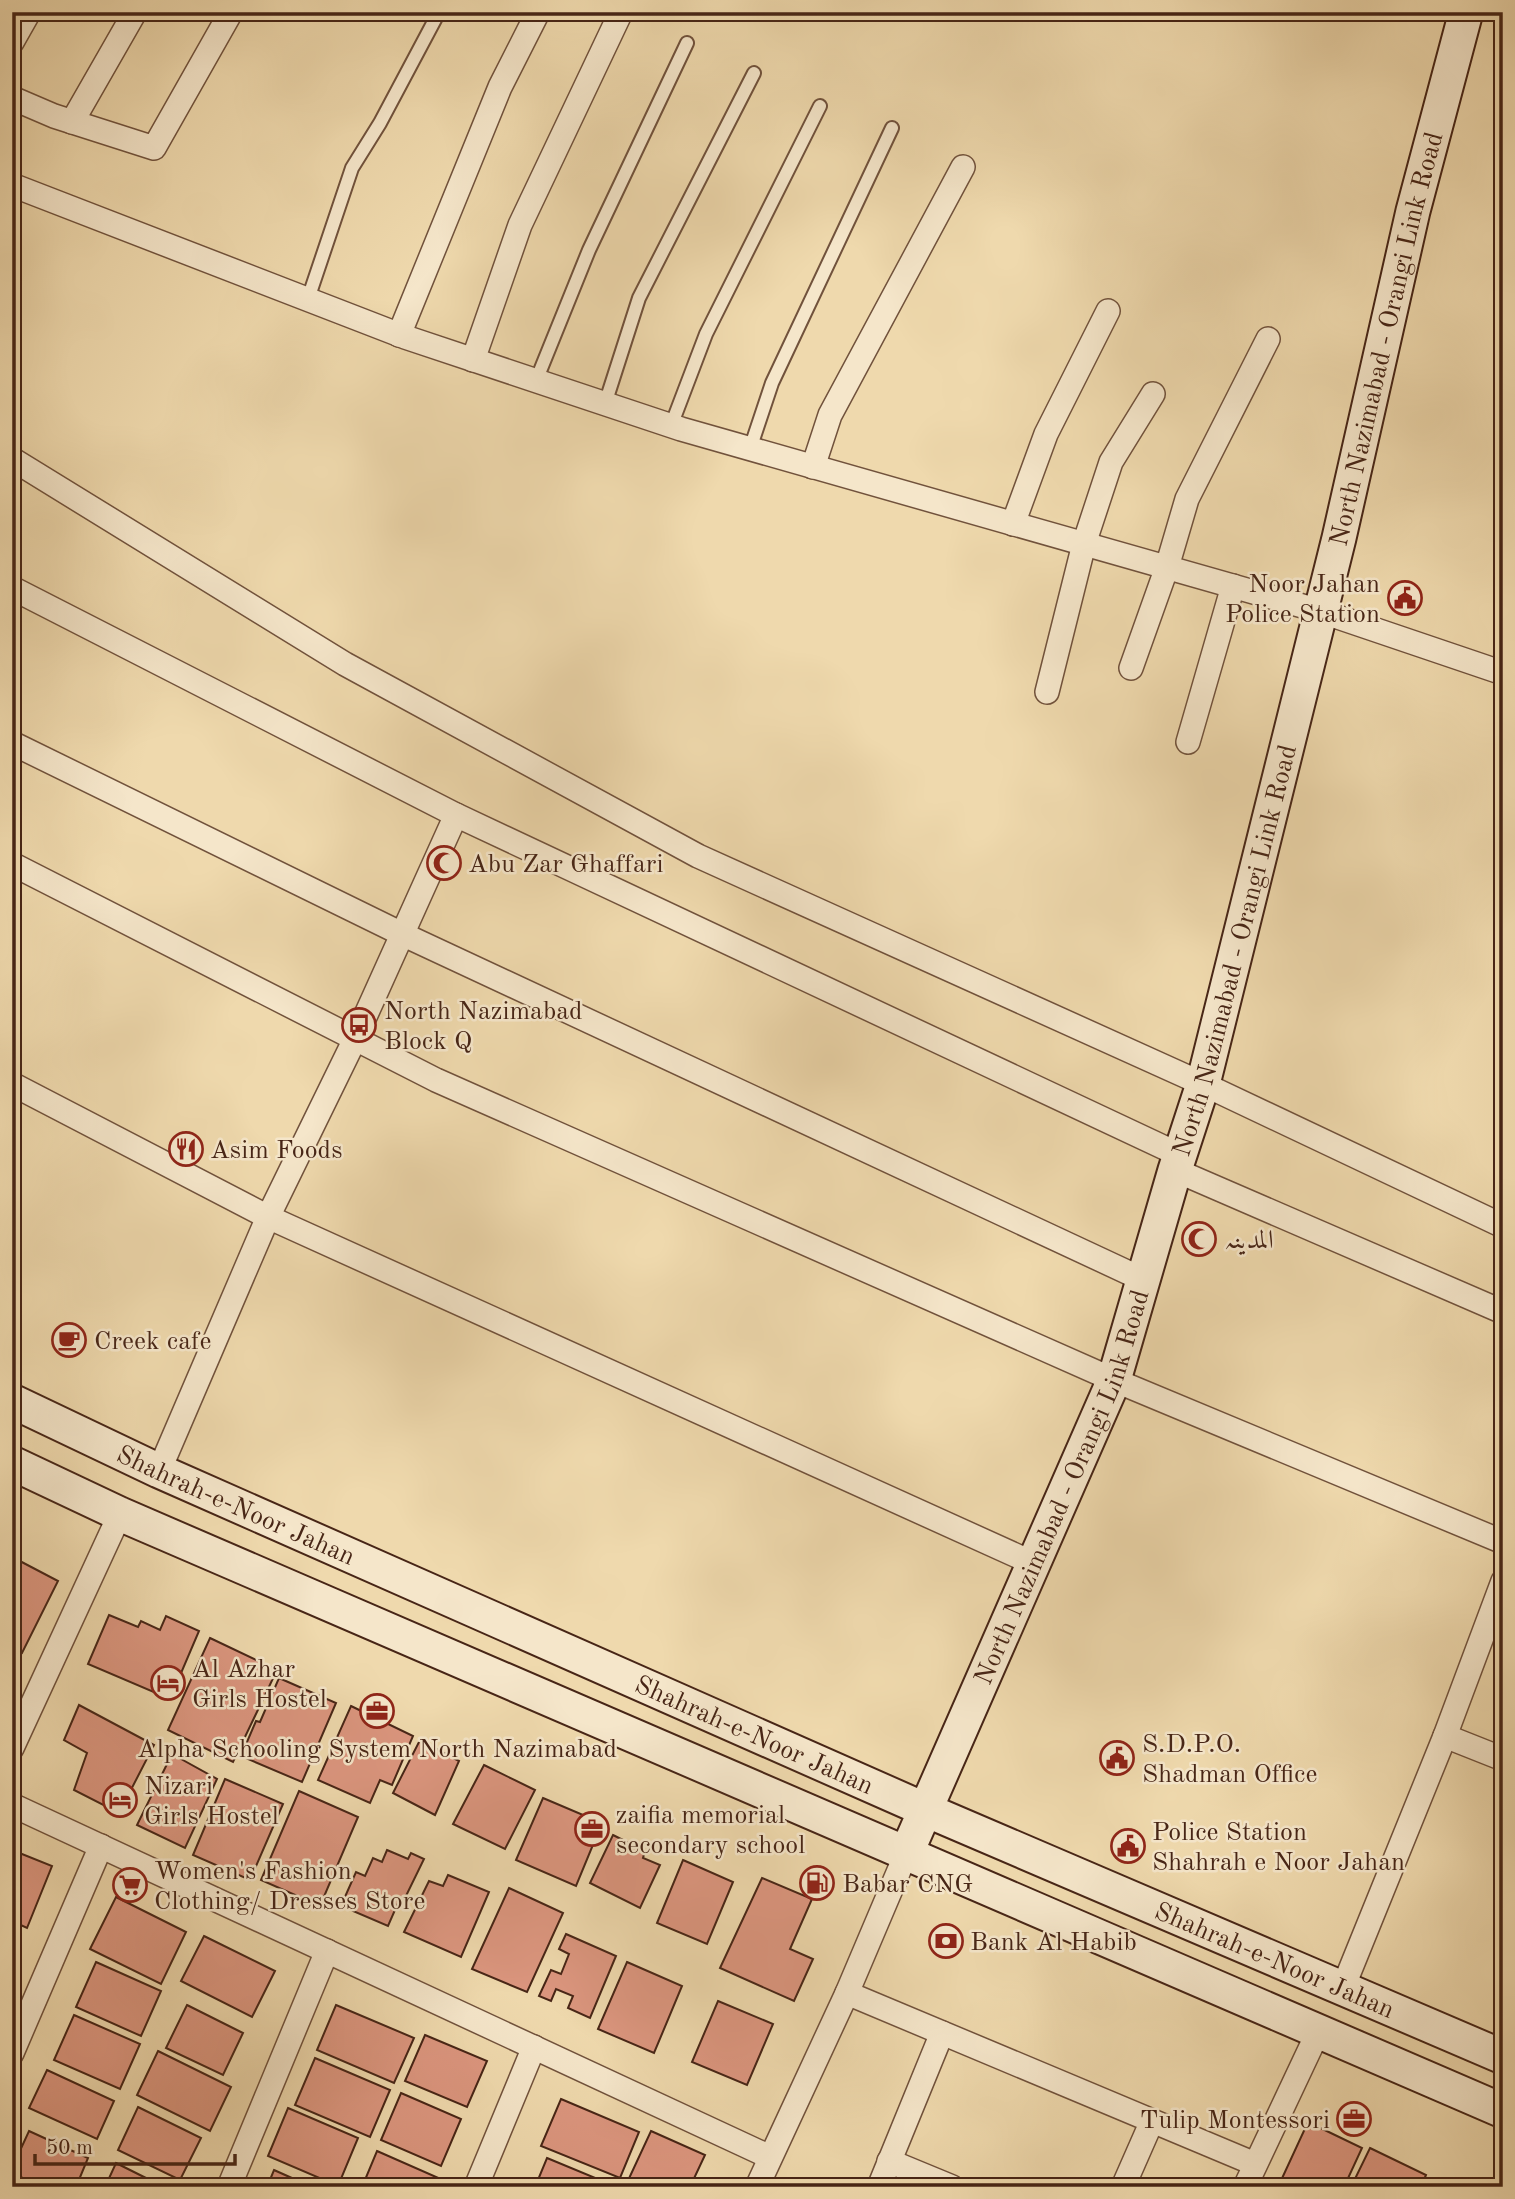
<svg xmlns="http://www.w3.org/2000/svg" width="1515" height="2199" font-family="'Old Standard TT',Amiri,serif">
	<rect width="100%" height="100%" fill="#efd9ad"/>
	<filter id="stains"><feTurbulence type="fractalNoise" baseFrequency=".00286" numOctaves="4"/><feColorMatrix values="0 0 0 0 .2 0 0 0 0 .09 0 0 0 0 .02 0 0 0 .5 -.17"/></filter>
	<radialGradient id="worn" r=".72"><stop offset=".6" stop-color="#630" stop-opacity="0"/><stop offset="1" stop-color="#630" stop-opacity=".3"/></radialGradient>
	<g fill="#dc967f" stroke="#472516" stroke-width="2">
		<path d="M16,1559L58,1581L22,1653L12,1648V1567Z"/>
		<path d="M109,1615L138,1627L141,1621L160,1630L166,1616L199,1631L170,1699L88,1664Z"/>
		<path d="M210,1638L277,1670L233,1762L168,1730Z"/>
		<path d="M279,1678L336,1703L302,1782L241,1756L256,1721L260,1722Z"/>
		<path d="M79,1705L154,1745L119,1813L74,1790L87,1753L64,1740Z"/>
		<path d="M351,1706L413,1736L392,1785L380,1780L370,1803L318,1780Z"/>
		<path d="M420,1740L459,1761L435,1815L393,1793Z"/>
		<path d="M172,1754L217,1779L185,1848L137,1825Z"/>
		<path d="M484,1765L535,1790L505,1849L453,1824Z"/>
		<path d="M225,1779L283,1804L250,1880L193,1855Z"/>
		<path d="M299,1791L358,1817L320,1906L261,1880Z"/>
		<path d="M543,1798L602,1823L576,1886L516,1860Z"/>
		<path d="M613,1835L645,1851L643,1858L660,1865L640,1908L590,1883Z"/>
		<path d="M12,1850L52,1866L27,1928L12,1921Z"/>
		<path d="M387,1850L408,1859L411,1853L424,1859L404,1900L398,1903L388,1926L353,1911L356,1904L344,1899L356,1872L365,1876L373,1858L382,1862Z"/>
		<path d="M683,1860L733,1882L707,1944L657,1923Z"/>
		<path d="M448,1875L489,1892L461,1957L404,1932L429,1881L443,1886Z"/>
		<path d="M762,1878L812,1899L790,1949L813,1959L794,2001L720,1968Z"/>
		<path d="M509,1888L563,1913L527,1992L472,1969Z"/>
		<path d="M116,1897L186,1932L161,1984L90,1949Z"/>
		<path d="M12,1932L20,1936L12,1956Z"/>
		<path d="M566,1934L616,1956L590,2018L568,2008L573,1996L556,1989L551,2001L539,1996L551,1970L561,1974L569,1954L559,1949Z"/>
		<path d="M204,1936L275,1971L252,2017L181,1981Z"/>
		<path d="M96,1962L161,1991L141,2036L76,2007Z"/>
		<path d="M627,1962L682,1986L654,2053L598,2029Z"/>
		<path d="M718,2001L773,2024L747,2085L692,2062Z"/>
		<path d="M187,2005L243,2033L223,2075L166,2048Z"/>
		<path d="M336,2005L414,2038L394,2083L317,2050Z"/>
		<path d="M74,2015L140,2044L120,2089L54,2060Z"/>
		<path d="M425,2035L487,2061L467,2107L405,2081Z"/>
		<path d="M158,2051L231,2087L210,2131L137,2095Z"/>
		<path d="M315,2058L390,2090L370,2137L295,2105Z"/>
		<path d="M47,2070L114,2101L97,2139L29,2108Z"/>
		<path d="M401,2093L461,2119L441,2166L381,2140Z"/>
		<path d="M561,2099L639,2132L620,2178L541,2146Z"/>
		<path d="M138,2107L201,2138L180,2180L118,2150Z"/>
		<path d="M288,2108L358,2138L338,2186L268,2156Z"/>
		<path d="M1308,2122L1362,2148L1344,2187H1278Z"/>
		<path d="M29,2131L88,2158L76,2187H42L12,2173V2168Z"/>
		<path d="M651,2131L705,2155L690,2187H625Z"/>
		<path d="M1370,2148L1426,2175L1421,2187H1351Z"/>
		<path d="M377,2151L443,2180L440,2187H362Z"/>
		<path d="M547,2158L605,2182L603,2187H535Z"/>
		<path d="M116,2163L164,2187H105Z"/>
		<path d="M274,2170L312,2187H267Z"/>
	</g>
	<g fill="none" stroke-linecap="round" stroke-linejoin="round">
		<g stroke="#71523c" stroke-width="16">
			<g id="lane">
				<path d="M1326,13V12"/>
				<path d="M308,299L352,168L380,123L439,12"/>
				<path d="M536,381L589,250L687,43"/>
				<path d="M605,404L639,298L754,73"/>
				<path d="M671,426L706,334L820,106"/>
				<path d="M750,449L772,383L892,128"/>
			</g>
		</g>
		<g stroke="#71523c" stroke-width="26">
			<g id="street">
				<path d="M12,42L29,12"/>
				<path d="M12,98L54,116L154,148L231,12"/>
				<path d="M72,122L135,12"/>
				<path d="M12,185L405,337L681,429L1320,611L1503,673"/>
				<path d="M399,335L500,87L538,12"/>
				<path d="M473,360L520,225L621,12"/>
				<path d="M12,459L345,664L698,856L1203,1084L1503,1226"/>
				<path d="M813,467L830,415L963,167"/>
				<path d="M1013,524L1046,434L1108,311"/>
				<path d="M12,588L456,815L1182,1156"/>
				<path d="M1131,668L1167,567L1187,499L1268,339"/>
				<path d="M1047,692L1084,544L1111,462L1153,394"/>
				<path d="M1188,742L1233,586"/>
				<path d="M12,743L402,934L1144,1280"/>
				<path d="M12,864L436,1080L1114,1380L1503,1542"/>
				<path d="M12,1084L268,1217L1035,1564"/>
				<path d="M1175,1170L1503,1312"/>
				<path d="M159,1471L268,1217L355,1039L456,815"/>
				<path d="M1445,1736L1503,1759"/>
				<path d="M12,1748L120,1514"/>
				<path d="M12,1805L770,2157"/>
				<path d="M1342,1990L1445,1736L1503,1581"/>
				<path d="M847,1993L1255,2164"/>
				<path d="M12,2053L101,1846"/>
				<path d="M889,2161L952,2187"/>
				<path d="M229,2187L327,1951"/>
				<path d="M476,2187L534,2047"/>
				<path d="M757,2187L847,1993L906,1854"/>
				<path d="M879,2187L942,2033"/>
				<path d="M1123,2187L1152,2121"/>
				<path d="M1245,2187L1318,2032"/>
			</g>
		</g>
		<g stroke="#472516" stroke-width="37">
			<g id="secondary">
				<path id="s1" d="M12,1401L159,1471L926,1810L1503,2057"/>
				<path d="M12,1463L120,1514L1503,2111"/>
				<path id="s2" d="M906,1854L1114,1380L1175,1170L1203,1084L1339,538L1413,211L1466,12"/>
			</g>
		</g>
		<use href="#lane" stroke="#f5e6ca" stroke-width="12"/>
		<use href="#street" stroke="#f5e6ca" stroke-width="23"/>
		<use href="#secondary" stroke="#f5e6ca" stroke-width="33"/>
	</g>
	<defs>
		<g id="civic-ring" transform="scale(1.75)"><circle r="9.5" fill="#f5e6ca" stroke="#8f2418" stroke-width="1.5"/><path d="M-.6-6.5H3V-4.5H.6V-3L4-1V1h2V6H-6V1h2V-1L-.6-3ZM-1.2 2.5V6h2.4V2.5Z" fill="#8f2418"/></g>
		<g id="mosque-ring" transform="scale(1.75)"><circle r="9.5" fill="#f5e6ca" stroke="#8f2418" stroke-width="1.5"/><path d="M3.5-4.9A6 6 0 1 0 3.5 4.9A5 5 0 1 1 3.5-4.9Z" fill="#8f2418"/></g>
		<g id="bus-ring" transform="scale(1.75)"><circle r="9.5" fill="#f5e6ca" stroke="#8f2418" stroke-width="1.5"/><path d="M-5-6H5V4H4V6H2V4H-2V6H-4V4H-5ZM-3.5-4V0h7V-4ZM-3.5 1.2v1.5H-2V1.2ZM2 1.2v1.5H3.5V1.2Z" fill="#8f2418"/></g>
		<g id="restaurant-ring" transform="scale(1.75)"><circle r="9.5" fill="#f5e6ca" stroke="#8f2418" stroke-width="1.5"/><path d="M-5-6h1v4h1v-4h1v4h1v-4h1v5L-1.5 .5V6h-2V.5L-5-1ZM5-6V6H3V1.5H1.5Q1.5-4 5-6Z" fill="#8f2418"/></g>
		<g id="cafe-ring" transform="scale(1.75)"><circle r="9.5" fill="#f5e6ca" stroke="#8f2418" stroke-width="1.5"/><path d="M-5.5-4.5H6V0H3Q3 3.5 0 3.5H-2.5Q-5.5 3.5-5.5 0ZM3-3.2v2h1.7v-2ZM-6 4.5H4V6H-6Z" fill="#8f2418"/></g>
		<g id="hotel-ring" transform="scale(1.75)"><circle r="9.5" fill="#f5e6ca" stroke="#8f2418" stroke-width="1.5"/><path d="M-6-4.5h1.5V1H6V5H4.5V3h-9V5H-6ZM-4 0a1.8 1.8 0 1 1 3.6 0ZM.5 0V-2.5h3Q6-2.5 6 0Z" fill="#8f2418"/></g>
		<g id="office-ring" transform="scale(1.75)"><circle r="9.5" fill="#f5e6ca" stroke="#8f2418" stroke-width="1.5"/><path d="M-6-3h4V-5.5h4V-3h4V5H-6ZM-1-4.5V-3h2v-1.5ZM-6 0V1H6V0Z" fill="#8f2418"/></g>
		<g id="fuel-ring" transform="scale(1.75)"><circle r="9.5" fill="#f5e6ca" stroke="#8f2418" stroke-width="1.5"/><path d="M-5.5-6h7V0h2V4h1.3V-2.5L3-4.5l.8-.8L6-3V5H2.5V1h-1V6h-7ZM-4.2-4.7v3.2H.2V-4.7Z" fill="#8f2418"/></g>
		<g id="supermarket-ring" transform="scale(1.75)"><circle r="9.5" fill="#f5e6ca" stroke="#8f2418" stroke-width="1.5"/><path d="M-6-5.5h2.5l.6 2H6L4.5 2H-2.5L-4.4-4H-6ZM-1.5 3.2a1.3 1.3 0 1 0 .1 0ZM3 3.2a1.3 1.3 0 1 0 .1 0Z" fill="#8f2418"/></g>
		<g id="bank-ring" transform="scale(1.75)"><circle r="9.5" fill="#f5e6ca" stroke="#8f2418" stroke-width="1.5"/><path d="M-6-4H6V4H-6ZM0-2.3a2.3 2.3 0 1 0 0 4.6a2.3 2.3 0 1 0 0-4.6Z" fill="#8f2418"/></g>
	</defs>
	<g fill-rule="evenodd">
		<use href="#civic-ring" x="1405" y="598"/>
		<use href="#mosque-ring" x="444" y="863"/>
		<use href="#bus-ring" x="359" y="1025"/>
		<use href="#restaurant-ring" x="186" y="1149"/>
		<use href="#mosque-ring" x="1199" y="1239"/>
		<use href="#cafe-ring" x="69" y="1340"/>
		<use href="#hotel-ring" x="168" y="1683"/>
		<use href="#office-ring" x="377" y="1711"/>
		<use href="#civic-ring" x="1117" y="1758"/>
		<use href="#hotel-ring" x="120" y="1800"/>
		<use href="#office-ring" x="592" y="1829"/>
		<use href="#civic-ring" x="1128" y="1846"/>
		<use href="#fuel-ring" x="817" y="1883"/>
		<use href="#supermarket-ring" x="130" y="1885"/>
		<use href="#bank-ring" x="946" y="1941"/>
		<use href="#office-ring" x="1354" y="2119"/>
	</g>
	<g text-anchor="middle" stroke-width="5" stroke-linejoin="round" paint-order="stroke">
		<g font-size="26" fill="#472516" stroke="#f5e6ca">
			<text dy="9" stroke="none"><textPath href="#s2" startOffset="1594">North Nazimabad - Orangi Link Road</textPath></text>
			<text dy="9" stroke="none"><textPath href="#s2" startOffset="964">North Nazimabad - Orangi Link Road</textPath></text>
			<text dy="9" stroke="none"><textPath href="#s2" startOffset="399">North Nazimabad - Orangi Link Road</textPath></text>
			<text dy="9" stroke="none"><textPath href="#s1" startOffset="247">Shahrah-e-Noor Jahan</textPath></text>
			<text dy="9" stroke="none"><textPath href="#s1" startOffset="814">Shahrah-e-Noor Jahan</textPath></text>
			<text dy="9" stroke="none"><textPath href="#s1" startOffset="1381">Shahrah-e-Noor Jahan</textPath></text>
		</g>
		<g font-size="26" fill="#472516" stroke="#f5e6ca" text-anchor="start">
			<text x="1380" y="592" text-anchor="end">Noor Jahan<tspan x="1380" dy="30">Police Station</tspan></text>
			<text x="468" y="872">Abu Zar Ghaffari</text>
			<text x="384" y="1019">North Nazimabad<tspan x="384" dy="30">Block Q</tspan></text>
			<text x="210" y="1158">Asim Foods</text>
			<text x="1224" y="1248">المدینہ</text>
			<text x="94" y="1349">Creek cafe</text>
			<text x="192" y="1677">Al Azhar<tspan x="192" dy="30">Girls Hostel</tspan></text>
			<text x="1142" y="1752">S.D.P.O.<tspan x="1142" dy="30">Shadman Office</tspan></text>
			<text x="377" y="1757" text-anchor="middle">Alpha Schooling System North Nazimabad</text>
			<text x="144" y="1794">Nizari<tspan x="144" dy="30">Girls Hostel</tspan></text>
			<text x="616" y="1823">zaifia memorial<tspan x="616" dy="30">secondary school</tspan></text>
			<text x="1152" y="1840">Police Station<tspan x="1152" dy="30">Shahrah e Noor Jahan</tspan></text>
			<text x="154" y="1879">Women's Fashion<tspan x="154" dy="30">Clothing/ Dresses Store</tspan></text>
			<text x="842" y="1892">Babar CNG</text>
			<text x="970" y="1950">Bank Al Habib</text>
			<text x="1330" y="2128" text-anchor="end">Tulip Montessori</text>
		</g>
	</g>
	<rect width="1515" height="2199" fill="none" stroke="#efd9ad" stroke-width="42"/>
	<rect x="14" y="14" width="1487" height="2171" fill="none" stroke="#472516" stroke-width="3.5"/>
	<rect x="21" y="21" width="1473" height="2157" fill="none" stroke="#472516" stroke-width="2"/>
	<path d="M35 2154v10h200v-10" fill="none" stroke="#472516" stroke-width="3.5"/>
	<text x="46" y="2154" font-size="21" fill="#472516" stroke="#f5e6ca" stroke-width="5" paint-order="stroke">50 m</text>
	<rect width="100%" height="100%" filter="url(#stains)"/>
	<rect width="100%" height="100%" fill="url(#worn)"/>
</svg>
